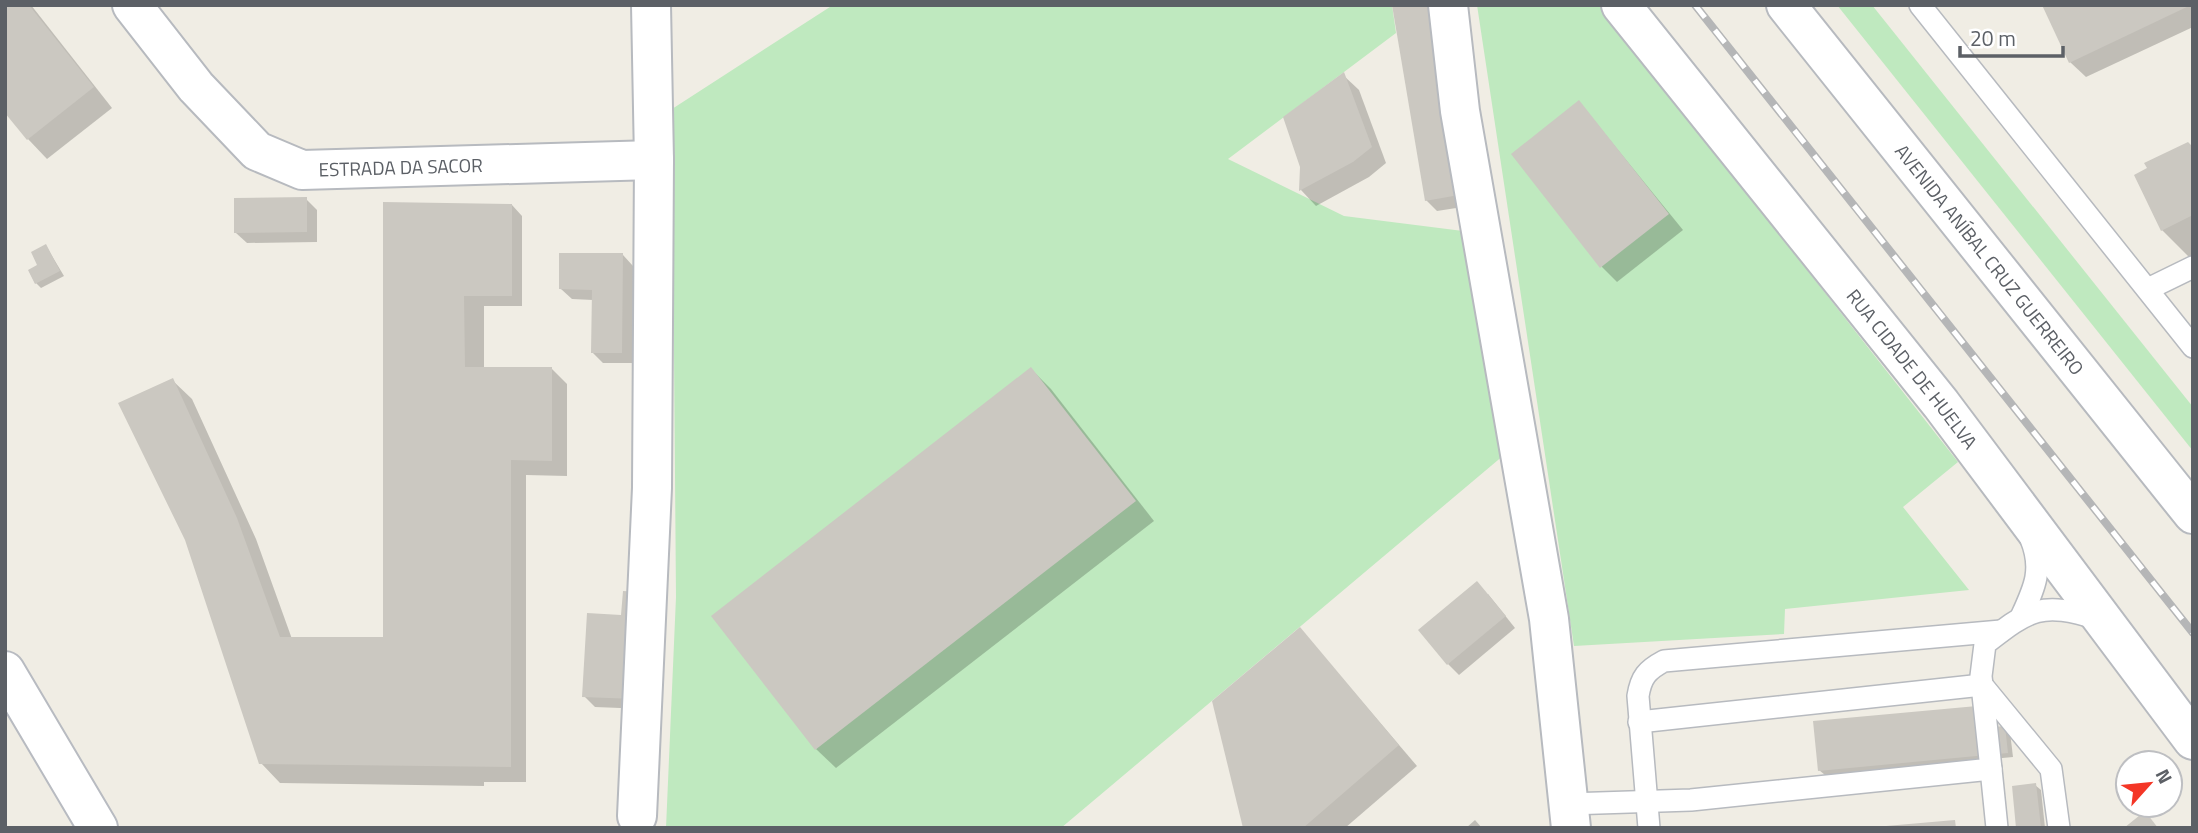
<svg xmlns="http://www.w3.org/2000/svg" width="2198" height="833" font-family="'Titillium Web',sans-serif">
	<rect width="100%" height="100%" fill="#f0ede4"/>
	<g fill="#bfe9bf">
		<path d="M833,5H1392L1396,33L1228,159L1344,216L1463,231L1504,455L1061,828H666L676,597L672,109Z"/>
		<path d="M1477,5H1599L1958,462L1903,507L1969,590L1785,609L1784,634L1574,646Z"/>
		<path d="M1837,5H1872L2193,407V451Z"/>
	</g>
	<g fill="#0003">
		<path d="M5,5H31L112,108L47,159L28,139Z"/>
		<path d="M1394,5H1435L1469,206L1437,211L1426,200Z"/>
		<path d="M2044,5H2193V27L2086,77L2070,62Z"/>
		<path d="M1343,75L1359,90L1386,163L1369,177L1316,206L1301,190L1302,166Z"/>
		<path d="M1579,102L1683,230L1617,282L1602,267Z"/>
		<path d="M2193,149V258L2191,259L2162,230Z"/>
		<path d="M306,199L317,210V242L247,243L236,233Z"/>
		<path d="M385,204L512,205L522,216V306H484V369L551,368L567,384V476L526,475V782H484V786L280,783L261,763L172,380L192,399L256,539L292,639H385Z"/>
		<path d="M46,246L64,276L41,288L36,283Z"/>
		<path d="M623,255L633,266V363H603L592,352L593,300L572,299L561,289Z"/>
		<path d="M1031,369L1051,389L1154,521L836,768L816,749Z"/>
		<path d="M1488,594L1515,628L1459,675L1448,664Z"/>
		<path d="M588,615L645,709L595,707L584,696Z"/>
		<path d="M1300,629L1417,766L1345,828H1245Z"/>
		<path d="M2005,727L2010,732L2013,757L1825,775L1819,770L1984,729Z"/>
		<path d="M2035,785L2041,790L2045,828H2018Z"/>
		<path d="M1475,820L1482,828H1466Z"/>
	</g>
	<g fill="#cbc8c1">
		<path d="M5,5H29L94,87L27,140L5,113Z"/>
		<path d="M1392,5H1427L1459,195L1425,201Z"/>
		<path d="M2042,5H2191L2069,63Z"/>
		<path d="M1344,72L1372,147L1353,162L1299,191L1300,167L1283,117Z"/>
		<path d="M1579,100L1669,214L1600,268L1511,154Z"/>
		<path d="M2188,142L2193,147V215L2161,231L2134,175L2147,168L2144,163Z"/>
		<path d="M307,197V232L234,233V198Z"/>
		<path d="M383,202L512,204V296H464L465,367H552V461L511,460V767L259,764L185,540L118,403L173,378L237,518L280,637H383Z"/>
		<path d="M46,244L60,271L35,284L28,270L37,265L31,252Z"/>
		<path d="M559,253H623L622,353H591L592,290L559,289Z"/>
		<path d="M1031,367L1136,501L815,750L711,616Z"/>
		<path d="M1477,581L1506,616L1447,665L1418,630Z"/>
		<path d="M623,591L641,592L635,699L582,697L587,613L621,615Z"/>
		<path d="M1300,627L1399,745L1303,828H1243L1212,701Z"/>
		<path d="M1977,706L1980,728L2005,726L2008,753L1818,771L1813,721Z"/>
		<path d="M2036,783L2041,828H2016L2012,786Z"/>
		<path d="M2145,811L2158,828H2124Z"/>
		<path d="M1955,820L1956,828H1886V826Z"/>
	</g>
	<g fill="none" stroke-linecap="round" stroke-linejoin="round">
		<g stroke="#b7babf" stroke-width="24">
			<g id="service">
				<path d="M1920,5L2193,347"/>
				<path d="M2148,289L2193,267"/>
				<path d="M2022,615C2035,587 2043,569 2031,539"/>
				<path d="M1639,722L1982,685L2051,769L2059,828"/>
				<path d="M1991,769L1997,828"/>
				<path d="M1568,804L1691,800L1991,769L1981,676L1985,644C2030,609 2041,601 2098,619"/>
				<path d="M1649,828L1638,696C1641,677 1647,670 1664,661L2001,631"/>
			</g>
		</g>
		<g stroke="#b7babf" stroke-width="42">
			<g id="minor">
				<path id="s1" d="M132,5L196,87L257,151L302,170L654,160"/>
				<path d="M1448,5L1460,111L1549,619L1571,828"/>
				<path id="s2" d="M1621,5L1941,404L2193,740"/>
				<path d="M637,816L652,488L654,160L651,5"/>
			</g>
		</g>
		<g stroke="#b7babf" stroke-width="42">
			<g id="tertiary">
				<path id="s3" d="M1786,5L2193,514"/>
			</g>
		</g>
		<g stroke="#b8bbc1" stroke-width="42">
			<path id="secondary" d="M5,671L98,828"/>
		</g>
		<use href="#service" stroke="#fff" stroke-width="21"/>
		<use href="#minor" stroke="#fff" stroke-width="38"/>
		<use href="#tertiary" stroke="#fff" stroke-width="38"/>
		<use href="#secondary" stroke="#fff" stroke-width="38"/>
		<g stroke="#b5b6b7" stroke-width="8">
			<path id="rail" d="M1695,5L2193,633"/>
		</g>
		<use href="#rail" stroke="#fff" stroke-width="5" stroke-dasharray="16" stroke-linecap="butt"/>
	</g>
	<g text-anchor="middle" stroke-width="6" stroke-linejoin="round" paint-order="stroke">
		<g font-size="19" fill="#5c6066" stroke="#fff">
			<text dy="7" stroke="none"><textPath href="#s1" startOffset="340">ESTRADA DA SACOR</textPath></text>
			<text dy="7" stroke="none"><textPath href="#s3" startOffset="326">AVENIDA ANÍBAL CRUZ GUERREIRO</textPath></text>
			<text dy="7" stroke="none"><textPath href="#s2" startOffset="466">RUA CIDADE DE HUELVA</textPath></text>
		</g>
	</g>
	<rect width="2198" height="833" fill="none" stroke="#5c6066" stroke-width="14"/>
	<g transform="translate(2149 784) rotate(63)"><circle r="33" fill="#ffffff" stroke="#bebfc2" stroke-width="2"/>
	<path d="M0-5L12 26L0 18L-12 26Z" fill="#f43626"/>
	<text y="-10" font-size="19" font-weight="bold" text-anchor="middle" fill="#5c6066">N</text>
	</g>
	<path d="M1960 46v10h103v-10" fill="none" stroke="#5c6066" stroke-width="3.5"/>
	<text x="1970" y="46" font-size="21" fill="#5c6066" stroke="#ffffff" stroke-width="5" paint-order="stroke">20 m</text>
</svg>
